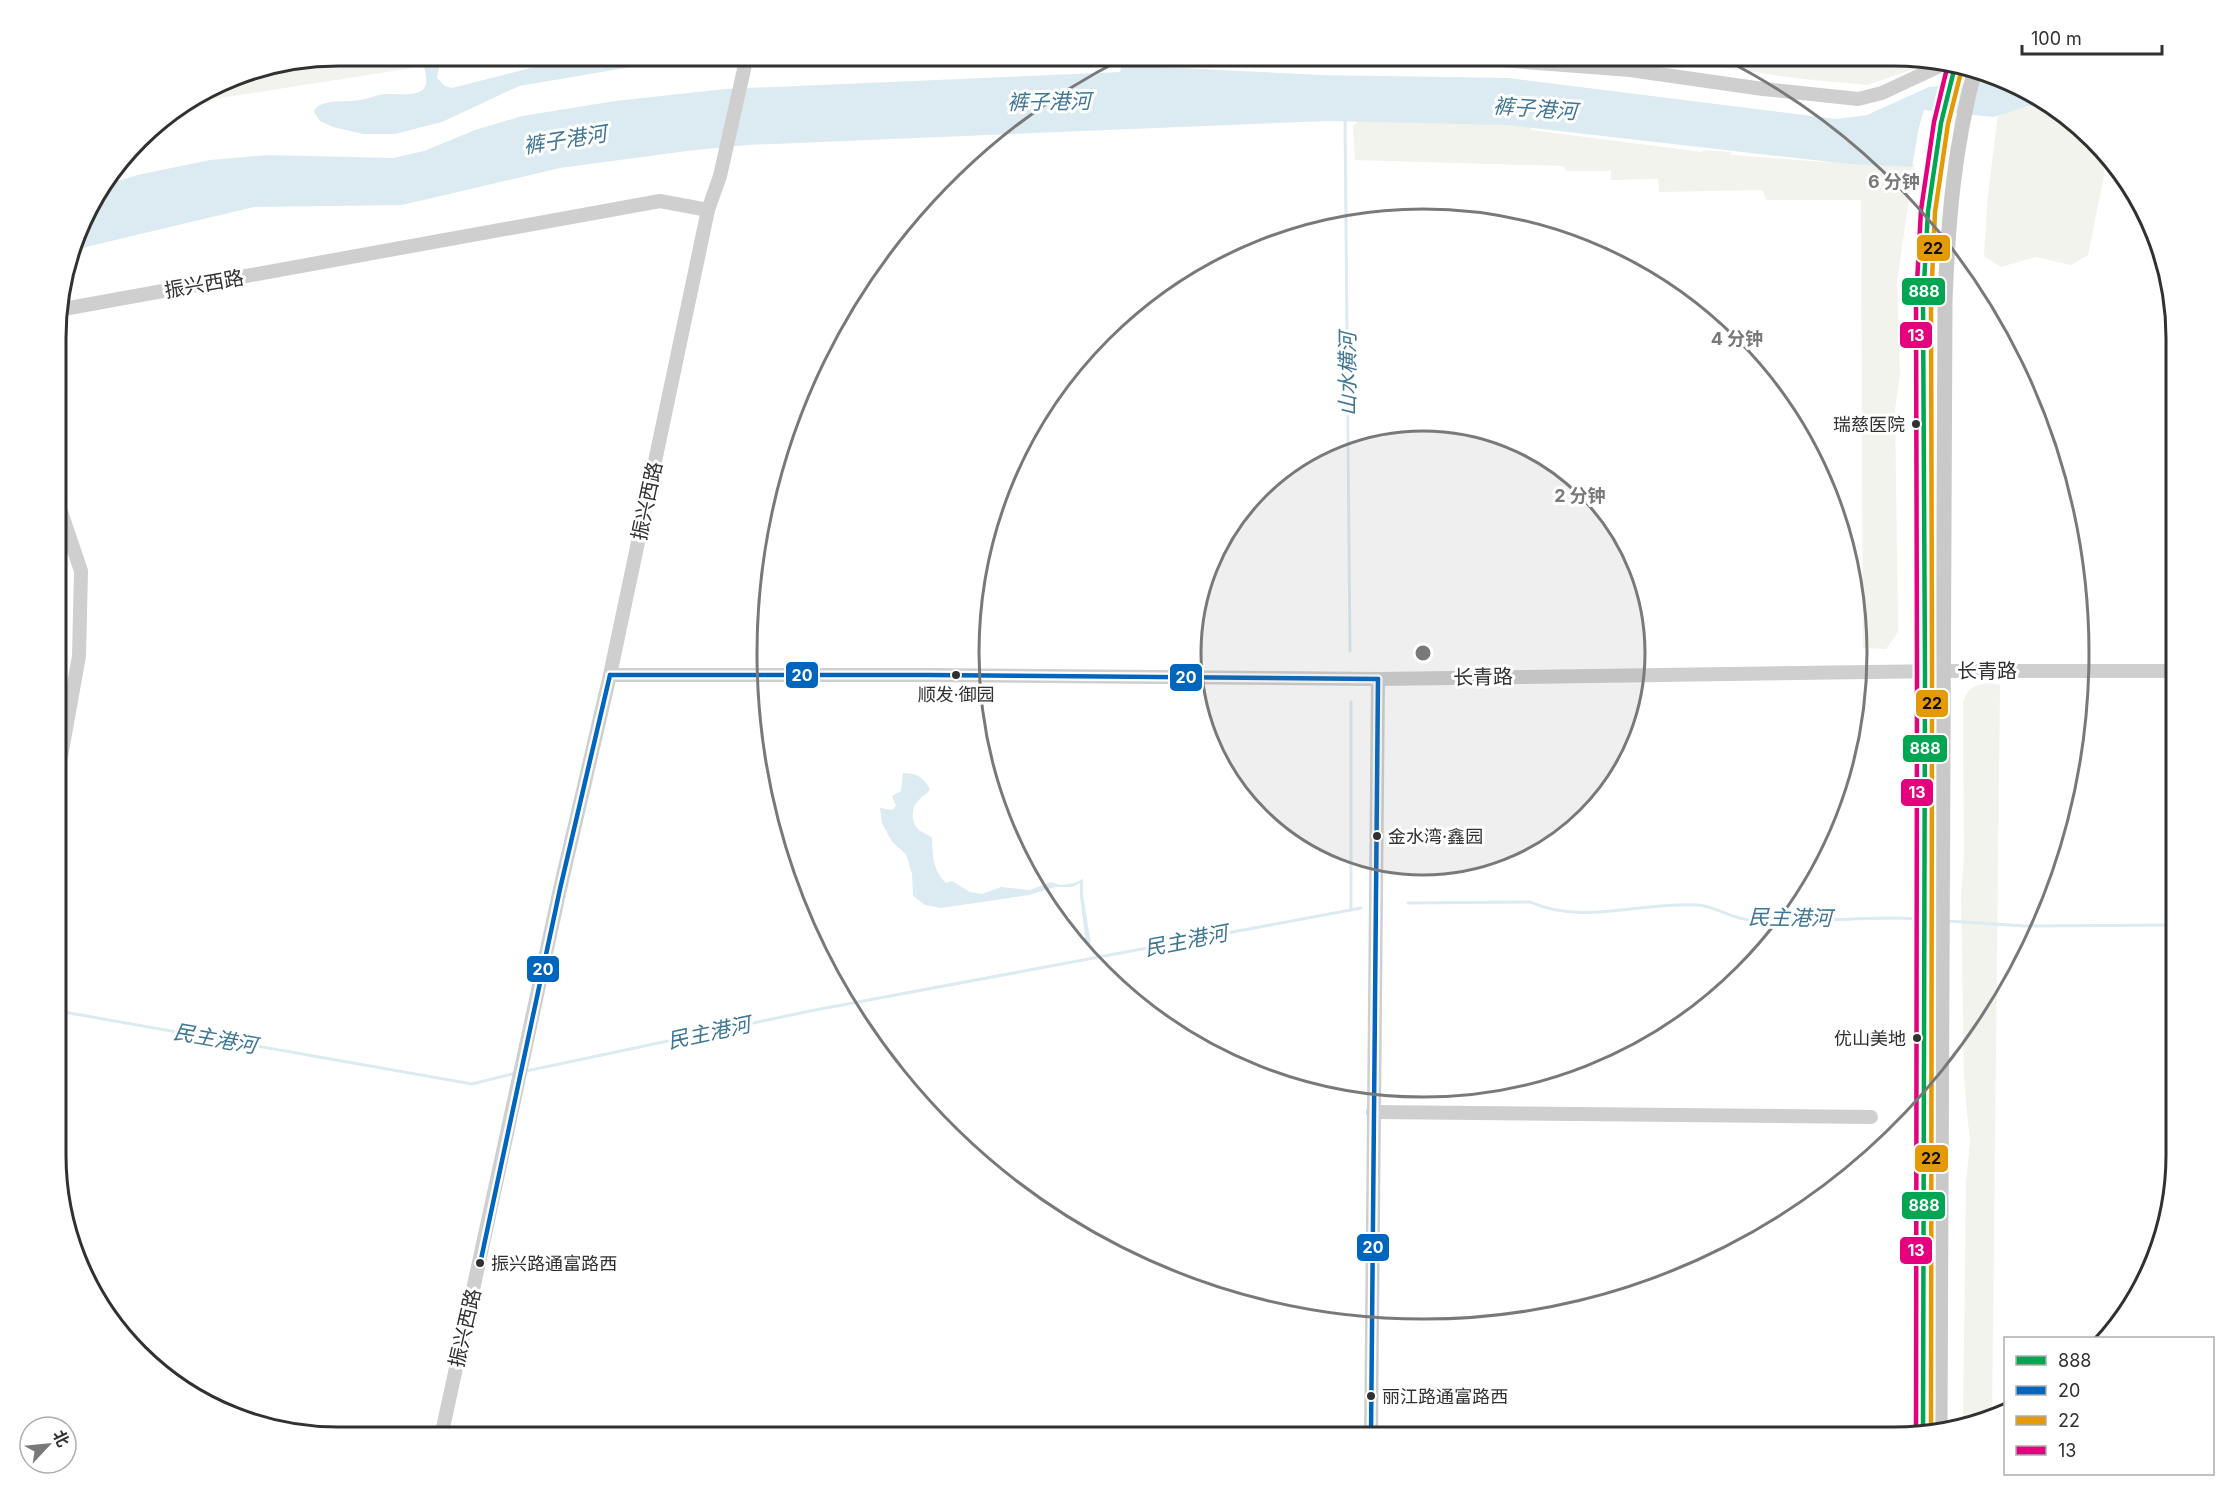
<svg xmlns="http://www.w3.org/2000/svg" width="2232" height="1493" font-family="Inter,'Noto Sans SC',sans-serif">
	<rect width="100%" height="100%" fill="#fff"/>
	<g fill="#f1f3ec">
		<path d="M338,56H489L188,103L230,77Z"/>
		<path d="M1639,56H1894L1934,62L1867,85L1803,79Z"/>
		<path d="M2007,100L2051,103L2105,161L2104,176L2088,255L2071,265L2036,257L2001,267L1984,256L1987,204L1998,112Z"/>
		<path d="M1361,119L1515,125L1531,126V130L1702,152L1703,150L1731,152L1732,155L1824,162L1914,164L1897,282L1900,374L1895,409L1898,632L1886,649L1863,648L1861,200H1766L1763,190L1659,192L1658,179L1611,180V171H1566L1564,166L1355,160L1353,126Z"/>
		<path d="M1989,683L2000,685L1992,1413L1963,1421L1966,1183L1970,1142L1964,1080L1961,898L1964,854L1963,703C1967,689 1973,685 1989,683Z"/>
	</g>
	<g fill="#dcebf2">
		<path d="M418,56H446L439,67L437,78L445,86L452,88L546,64L598,56H696L519,86L442,122L395,134H363L333,127L320,121L314,112L315,109C326,98 345,103 360,100C369,99 377,94 387,94C402,93 429,100 426,77C425,68 423,62 418,56Z"/>
		<path d="M1124,56H1135L1140,66L1320,75L1508,78L1837,119L1867,115L1929,87L2002,79L2051,104L2028,106L1993,117L1924,110L1919,127L1912,167L1849,164L1507,125L1327,121L747,145L687,151L560,168L402,205L254,207L86,247L73,253L85,213L106,185L137,175L210,160L268,155L393,158L424,151L475,130L522,116L615,101L725,89L1120,72Z"/>
		<path d="M325,58L298,70L229,86H215L230,77Z"/>
		<path d="M903,773C917,773 923,777 930,789C927,795 924,794 920,799C911,806 910,822 919,830C923,833 928,834 932,838C933,856 932,869 946,883L952,881L970,892L982,894L1001,887L1030,890L1050,882L1061,885L1074,883L1083,879V895L1091,944L1086,945L1080,896V883L1072,887H1055L1029,895L941,908L925,905L913,896L912,874L906,854L892,842L882,823L880,808L892,810L896,806L892,796L901,791Z"/>
	</g>
	<g fill="none" stroke-linecap="round" stroke-linejoin="round">
		<g stroke="#dcebf2" stroke-width="3">
			<path d="M1345,118L1350,651"/>
			<path d="M1408,903L1530,902C1584,926 1641,901 1698,905C1715,906 1732,919 1750,920C1799,923 1848,918 1897,918L1921,919"/>
			<path d="M1351,910V702"/>
			<path d="M1948,921L2025,926L2176,925"/>
			<path d="M58,1011L472,1084L516,1073"/>
			<path d="M526,1071L810,1011L1361,908"/>
		</g>
		<g stroke="#cfcfcf" stroke-width="14">
			<path d="M1447,56L1630,70L1763,89L1858,99L1882,93L1944,64"/>
			<path d="M708,210L720,176L747,56"/>
			<path d="M58,310L660,201L708,210L610,675L560,889L441,1437"/>
			<path d="M58,503L81,571L79,656L58,773"/>
			<path d="M610,675H929L1378,679L1943,671H2176"/>
			<path d="M1373,1112L1871,1117"/>
			<path d="M1371,1437L1378,679"/>
		</g>
		<g stroke="#c9c9c9" stroke-width="15">
			<path d="M1940,1428L1945,301C1948,221 1954,147 1975,69"/>
			<path d="M1923,1434L1925,672L1923,301L1928,211L1941,123L1955,66"/>
		</g>
		<g stroke="#fff" stroke-width="9">
			<path id="bus-1" d="M1923,1434L1925,672L1923,301L1928,211L1941,123L1955,66"/>
		</g>
		<g stroke="#fff" stroke-width="9">
			<g id="bus-2">
				<path d="M610,675H929L1378,679"/>
				<path d="M480,1264L560,889L610,675"/>
				<path d="M1371,1437L1378,679"/>
			</g>
		</g>
		<g stroke="#fff" stroke-width="9">
			<path id="bus-3" d="M1931,1431L1932,672L1931,301L1935,212L1948,124L1962,68"/>
		</g>
		<g stroke="#fff" stroke-width="9">
			<path id="bus-4" d="M1916,1434L1917,672L1916,301L1921,210L1934,122L1948,64"/>
		</g>
		<use href="#bus-1" stroke="#00a651" stroke-width="4.5"/>
		<use href="#bus-2" stroke="#0065bd" stroke-width="4.5"/>
		<use href="#bus-3" stroke="#e39a05" stroke-width="4.5"/>
		<use href="#bus-4" stroke="#e5007d" stroke-width="4.5"/>
	</g>
	<circle cx="1423" cy="653" r="222" fill="#797979" fill-opacity=".12"/>
	<g fill="none" stroke="#797979" stroke-width="3">
		<circle cx="1423" cy="653" r="222"/>
		<circle cx="1423" cy="653" r="444"/>
		<path d="M1720 57A666 666 0 1 1 1126 57"/>
	</g>
	<g fill="#313131" stroke="#fff" stroke-width="2">
		<circle cx="1916" cy="424" r="5"/>
		<circle cx="956" cy="675" r="5"/>
		<circle cx="1377" cy="836" r="5"/>
		<circle cx="1917" cy="1038" r="5"/>
		<circle cx="480" cy="1263" r="5"/>
		<circle cx="1371" cy="1396" r="5"/>
	</g>
	<g text-anchor="middle" stroke-width="6" stroke-linejoin="round" paint-order="stroke">
		<g font-size="18" fill="#313131" stroke="#fff" text-anchor="start">
			<text x="1905" y="431" text-anchor="end">瑞慈医院</text>
			<text x="956" y="701" text-anchor="middle">顺发·御园</text>
			<text x="1388" y="843">金水湾·鑫园</text>
			<text x="1906" y="1045" text-anchor="end">优山美地</text>
			<text x="491" y="1270">振兴路通富路西</text>
			<text x="1382" y="1403">丽江路通富路西</text>
		</g>
		<g font-size="20" fill="#313131" stroke="#fff">
			<text transform="translate(204 284) rotate(-10)" y="7">振兴西路</text>
			<text transform="translate(647 501) rotate(-78)" y="7">振兴西路</text>
			<text x="1987" y="678">长青路</text>
			<text transform="translate(1483 677) rotate(-1)" y="7">长青路</text>
			<text transform="translate(465 1328) rotate(-77)" y="7">振兴西路</text>
		</g>
		<g font-size="21" font-style="italic" fill="#3f7693" stroke="#fff">
			<text transform="translate(1049 102) rotate(-1)" y="7">裤子港河</text>
			<text transform="translate(1535 109) rotate(4)" y="7">裤子港河</text>
			<text transform="translate(565 140) rotate(-9)" y="7">裤子港河</text>
			<text transform="translate(1348 374) rotate(-90)" y="7">山水横河</text>
			<text transform="translate(1790 918) rotate(1)" y="7">民主港河</text>
			<text transform="translate(1186 941) rotate(-11)" y="7">民主港河</text>
			<text transform="translate(709 1033) rotate(-12)" y="7">民主港河</text>
			<text transform="translate(215 1039) rotate(10)" y="7">民主港河</text>
		</g>
	</g>
	<path d="M0 0H2232V1493H0ZM338 66H1894A272 272 0 0 1 2166 338V1155A272 272 0 0 1 1894 1427H338A272 272 0 0 1 66 1155V338A272 272 0 0 1 338 66Z" fill="#fff" fill-rule="evenodd"/>
	<path fill="none" stroke="#313131" stroke-width="3" d="M338 66H1894A272 272 0 0 1 2166 338V1155A272 272 0 0 1 1894 1427H338A272 272 0 0 1 66 1155V338A272 272 0 0 1 338 66Z"/>
	<circle cx="1423" cy="653" r="9" fill="#797979" stroke="#fff" stroke-width="3"/>
	<g font-size="18" text-anchor="middle" font-weight="bold" fill="#797979" stroke="#fff" stroke-width="6" stroke-linejoin="round" paint-order="stroke">
		<text x="1894" y="188">6 分钟</text>
		<text x="1737" y="345">4 分钟</text>
		<text x="1580" y="502">2 分钟</text>
	</g>
	<g stroke="#fff" stroke-width="2">
		<rect x="1916" y="234" width="35" height="28" rx="6" fill="#e39a05"/>
		<rect x="1901" y="277" width="45" height="29" rx="6" fill="#00a651"/>
		<rect x="1899" y="321" width="34" height="28" rx="6" fill="#e5007d"/>
		<rect x="785" y="661" width="34" height="28" rx="6" fill="#0065bd"/>
		<rect x="1169" y="663" width="34" height="29" rx="6" fill="#0065bd"/>
		<rect x="1915" y="689" width="34" height="29" rx="6" fill="#e39a05"/>
		<rect x="1902" y="734" width="46" height="29" rx="6" fill="#00a651"/>
		<rect x="1900" y="778" width="34" height="29" rx="6" fill="#e5007d"/>
		<rect x="526" y="955" width="34" height="28" rx="6" fill="#0065bd"/>
		<rect x="1914" y="1144" width="35" height="29" rx="6" fill="#e39a05"/>
		<rect x="1901" y="1191" width="45" height="29" rx="6" fill="#00a651"/>
		<rect x="1356" y="1233" width="34" height="29" rx="6" fill="#0065bd"/>
		<rect x="1899" y="1236" width="34" height="29" rx="6" fill="#e5007d"/>
	</g>
	<g font-size="16" text-anchor="middle" font-weight="bold" fill="#fff">
		<text x="1924" y="297">888</text>
		<text x="1916" y="341">13</text>
		<text x="802" y="681">20</text>
		<text x="1186" y="683">20</text>
		<text x="1925" y="754">888</text>
		<text x="1917" y="798">13</text>
		<text x="543" y="975">20</text>
		<text x="1924" y="1211">888</text>
		<text x="1373" y="1253">20</text>
		<text x="1916" y="1256">13</text>
	</g>
	<g font-size="16" text-anchor="middle" font-weight="bold" fill="#111">
		<text x="1933" y="254">22</text>
		<text x="1932" y="709">22</text>
		<text x="1931" y="1164">22</text>
	</g>
	<rect x="2004" y="1337" width="210" height="138" fill="#ffffff" stroke="#adadad" stroke-width="1.5"/>
	<rect x="2016" y="1356" width="30" height="9" fill="#00a651" stroke="#adadad" stroke-width="1.5"/>
	<text x="2058" y="1367" font-size="18" fill="#313131">888</text>
	<rect x="2016" y="1386" width="30" height="9" fill="#0065bd" stroke="#adadad" stroke-width="1.5"/>
	<text x="2058" y="1397" font-size="18" fill="#313131">20</text>
	<rect x="2016" y="1416" width="30" height="9" fill="#e39a05" stroke="#adadad" stroke-width="1.5"/>
	<text x="2058" y="1427" font-size="18" fill="#313131">22</text>
	<rect x="2016" y="1446" width="30" height="9" fill="#e5007d" stroke="#adadad" stroke-width="1.5"/>
	<text x="2058" y="1457" font-size="18" fill="#313131">13</text>
	<g transform="translate(48 1445) rotate(64)"><circle r="28" fill="#ffffff" stroke="#adadad" stroke-width="1.5"/>
	<path d="M0-4.5L10 22L0 15L-10 22Z" fill="#797979"/>
	<text y="-9" font-size="16" font-weight="bold" text-anchor="middle" fill="#313131">北</text>
	</g>
	<path d="M2022 45v9h140v-9" fill="none" stroke="#313131" stroke-width="3"/>
	<text x="2031" y="45" font-size="18" fill="#313131" stroke="#ffffff" stroke-width="4.5" paint-order="stroke">100 m</text>
</svg>
